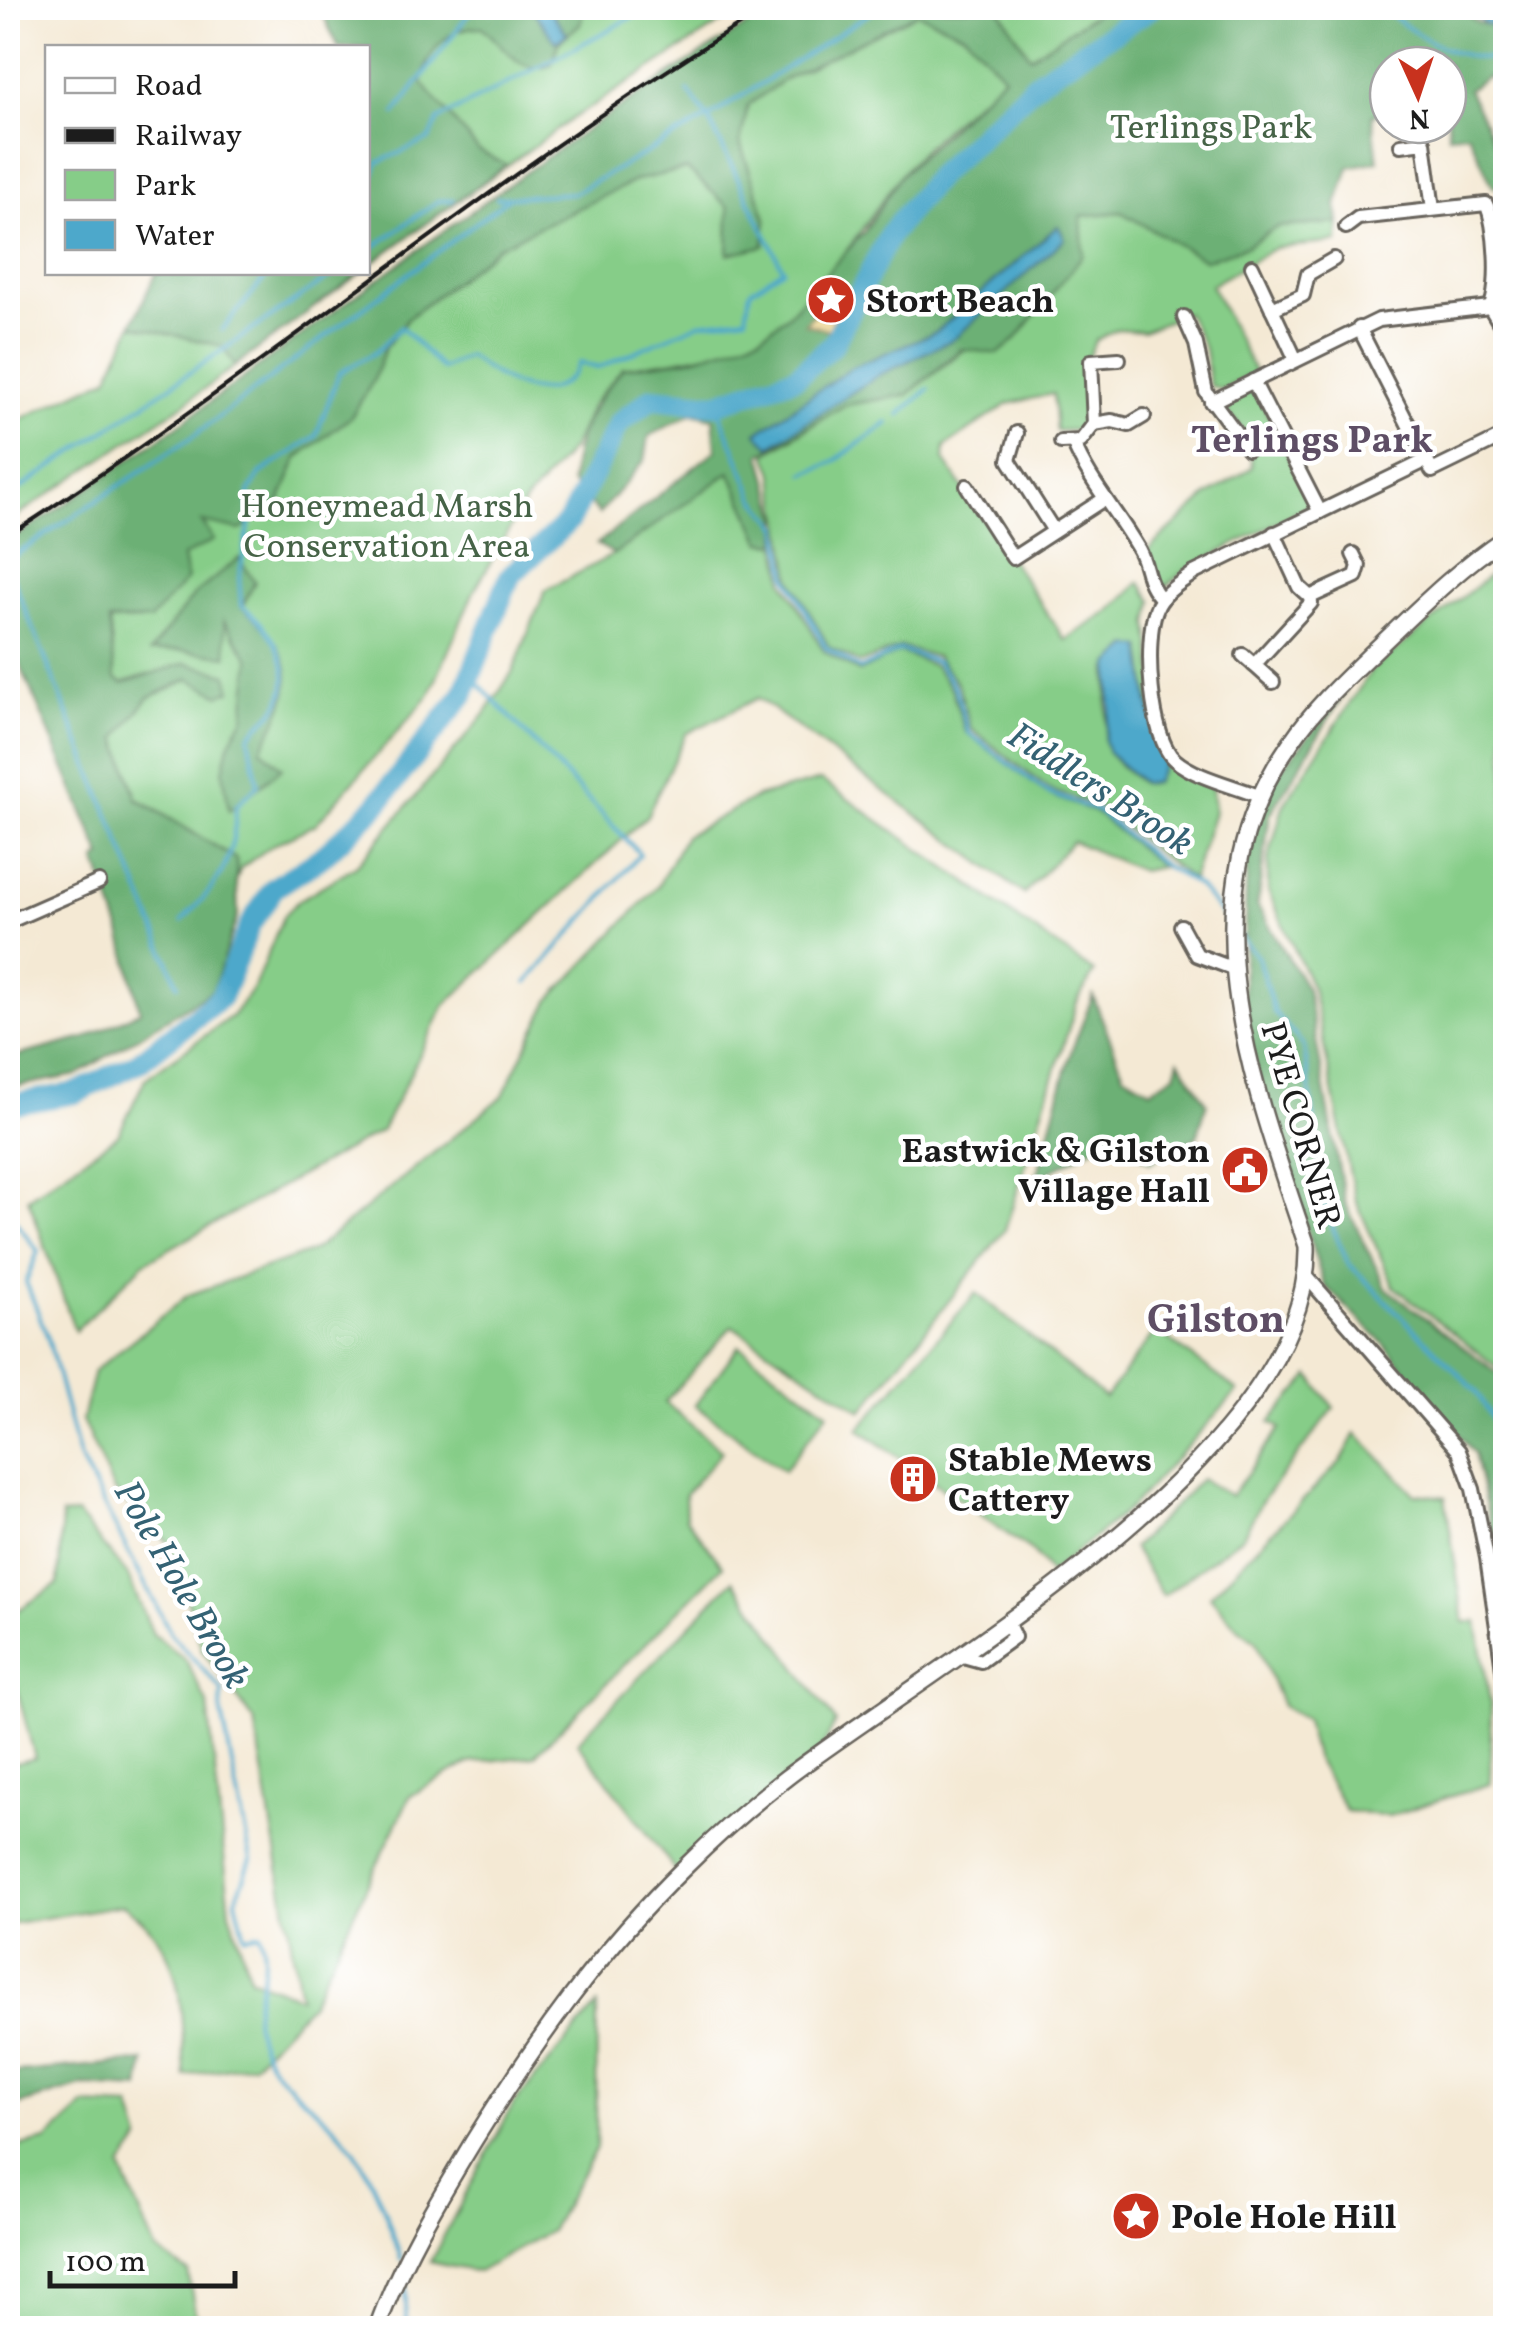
<svg xmlns="http://www.w3.org/2000/svg" width="1513" height="2336" font-family="Vollkorn,serif">
	<rect width="100%" height="100%" fill="#fff"/>
	<filter id="ink" filterUnits="userSpaceOnUse"><feTurbulence type="fractalNoise" baseFrequency=".01" numOctaves="2"/><feDisplacementMap in="SourceGraphic" scale="20" xChannelSelector="R" yChannelSelector="G"/><feConvolveMatrix kernelMatrix="1 2 1 2 8 2 1 2 1" color-interpolation-filters="sRGB"/></filter>
	<filter id="wash" filterUnits="userSpaceOnUse"><feTurbulence type="fractalNoise" baseFrequency=".0048" numOctaves="4" result="noise"/><feDisplacementMap in="SourceGraphic" scale="40" xChannelSelector="R" yChannelSelector="G"/><feGaussianBlur stdDeviation="2.25" result="paint"/><feColorMatrix in="noise" values="0 0 0 0 0 0 0 0 0 0 0 0 0 0 0 0 0 1.4 0 .05"/><feComposite in="paint" operator="in"/></filter>
	<g filter="url(#wash)">
		<rect width="100%" height="100%" fill="#f4e9d4"/>
		<g fill="#86cd88" stroke="#517452" stroke-width="2.5" fill-rule="evenodd">
			<path d="M320,8H745L572,119L368,266V48L338,47Z"/>
			<path d="M999,8H1104L1030,57Z"/>
			<path d="M918,13L965,34L1005,77C969,107 928,141 899,177C860,228 817,308 757,337C714,357 669,360 623,368L592,405L573,447L525,502L474,591L429,696L315,825L274,844L241,868L237,878L236,859L137,798L117,738L148,698L189,679L186,663L122,683L115,678L109,621L150,620L201,521L280,501L298,457L351,417L373,381L385,348L407,319L499,246L636,180L687,169L729,207L766,219L740,143L748,105L785,79Z"/>
			<path d="M1121,212L1205,260L1245,247L1277,227L1339,223L1338,242L1275,248L1211,285L1255,373L1222,390L1210,386L1205,350L1187,313L1143,331L1117,329L1095,341L1085,364L1089,420L1079,430L1056,431L1053,394L1008,404L945,447L944,460L1065,640L1109,612L1140,582L1153,601L1149,623L1162,750L1171,766L1212,786L1214,812L1192,880L1098,806L1050,790L971,729L958,685L937,657L901,647L860,663L829,647L791,578L773,470L766,454L845,405L907,395L1082,255L1079,216ZM1130,646L1142,667L1164,762L1155,783H1141C1131,774 1113,762 1107,750C1104,744 1109,684 1108,670Z"/>
			<path d="M156,273H360L184,404L8,522V425L108,378Z"/>
			<path d="M1255,389L1312,504L1188,569L1167,586H1158L1148,550L1207,496L1252,467L1250,439L1223,406L1227,399Z"/>
			<path d="M730,472L762,542L778,544L784,581L824,651L859,672L899,652L935,666L952,690L965,731L1047,794L1095,812L1162,867L1141,871L1072,841L1024,894L758,698L686,734L647,816L445,1005L382,1130L144,1263L75,1331L28,1198L118,1135L145,1079L233,1015L254,987L283,917L298,901L357,865L485,714L513,671L545,591L614,554Z"/>
			<path d="M1505,563V1384L1502,1371L1394,1287L1355,1199L1312,988L1268,891V860L1283,806L1372,669Z"/>
			<path d="M821,780L1094,972L1077,1002L1005,1230L862,1411L732,1326L665,1402L722,1451L685,1494L686,1518L723,1566L534,1756L469,1763L410,1796L311,2003L253,2064L185,2076C180,2006 187,1948 123,1905L8,1924V1765L35,1758L8,1655V1617L58,1584L62,1515L77,1514L127,1574L153,1634L186,1660L208,1705L230,1911L250,1978L300,1997L255,1722L202,1650L170,1544L114,1491L82,1420L94,1371L188,1295L313,1251L502,1097L549,1001L658,886L685,836L757,797Z"/>
			<path d="M976,1293L1105,1398L1156,1330L1238,1391L1132,1506L1050,1574L1034,1553L859,1429Z"/>
			<path d="M739,1346L828,1412L784,1471L695,1405Z"/>
			<path d="M1310,1376L1334,1408L1262,1501L1243,1536L1163,1596L1133,1548L1201,1479L1231,1496L1280,1428L1270,1422Z"/>
			<path d="M1356,1433L1415,1494L1445,1497L1464,1622H1477L1491,1707L1490,1784L1389,1816L1346,1811L1315,1757L1306,1720L1282,1706L1256,1641L1240,1630L1210,1596L1342,1460Z"/>
			<path d="M733,1580L836,1722L819,1754L677,1872L577,1742Z"/>
			<path d="M597,2006L596,2148L550,2231L478,2272L430,2262L514,2103Z"/>
			<path d="M85,2105L131,2107L141,2140L121,2168L156,2250L188,2272L198,2328H8V2149L47,2140Z"/>
		</g>
		<g fill="#6cb074" stroke="#446648" stroke-width="2.5">
			<path d="M320,8H584L580,24L560,41L551,65C522,78 503,45 482,27C448,26 427,51 422,83L478,150L506,165L368,266V48L338,47Z"/>
			<path d="M776,8H999L1030,57L1104,8H1459L1478,23L1505,28V81L1487,77L1468,89L1505,164V187H1493L1468,133L1448,135V65H1388V112L1372,115L1378,161L1349,167L1337,205L1339,223L1277,227L1245,247L1205,260L1121,212L1081,216L1083,255L1015,340L998,354L961,349L907,395L845,405L761,454L778,515V544L762,542L730,472L614,554L597,544L716,450L713,418L693,413L649,436L645,460L599,514L571,483C574,434 592,405 623,368L689,359L730,347L760,336L787,316L865,231L900,176L1004,76L965,34L917,13L785,79L748,105L740,143L766,219L764,246L728,254L729,207L687,169L637,180L499,246L407,319L385,348L373,381L351,417L298,457L280,501L240,530L202,522L214,540L183,557L187,579L150,620L109,621L115,678L122,683L186,663L227,674L231,691L220,695L189,679L148,698L117,738L137,799L236,859L238,915L213,990L77,1075L8,1088V1058L85,1038L140,1011L121,932L96,860L102,857L8,636V542C269,371 507,168 776,8Z"/>
			<path d="M156,273V272L360,273L235,366L222,346L132,325Z"/>
			<path d="M239,558L255,582L242,607C300,657 299,685 261,749L282,768L229,811L223,771L229,744L244,717L250,659L224,621L227,656L178,650L150,652L194,595Z"/>
			<path d="M1347,689L1270,815L1257,905L1307,989L1345,1202L1386,1288L1500,1375L1506,1400L1505,1638L1496,1550L1474,1453L1383,1343L1324,1285L1242,1026L1247,855L1272,780Z"/>
			<path d="M1093,996L1124,1074L1151,1090L1175,1074L1179,1060L1207,1103L1197,1137L1151,1162L1119,1145L1101,1143L1036,1180L1071,1052Z"/>
			<path d="M144,2061L140,2089L82,2086L8,2108V2073Z"/>
		</g>
		<path fill="#eeda9e" stroke="#857b5d" stroke-width="2.5" d="M835,290L836,310L830,330L805,324Z"/>
		<g fill="#4da8cb" stroke="#346274" stroke-width="2.5">
			<path d="M531,8H548L567,34L556,42Z"/>
			<path d="M1466,8H1505V25L1485,24Z"/>
			<path d="M1058,226L1065,239L954,339L879,375L770,446L757,433L852,367L936,332Z"/>
			<path d="M1130,646L1142,647L1149,704L1164,762L1155,783H1142L1108,753L1104,740L1110,709V664Z"/>
		</g>
		<g fill="none" stroke-linecap="round" stroke-linejoin="round">
			<g stroke="#4da8cb" stroke-width="4">
				<path d="M1381,8C1420,38 1455,62 1506,59"/>
				<path d="M395,114L473,8"/>
				<path d="M368,195L377,163L430,139L438,120L650,8"/>
				<path d="M497,198L574,193L708,118L878,8"/>
				<path d="M368,251L438,201L453,200"/>
				<path d="M222,330L270,272"/>
				<path d="M716,404L755,498L779,527L787,576L826,648L860,669L900,650L937,662L955,688L968,732L1048,793L1096,810L1162,864L1199,887L1227,920"/>
				<path d="M899,415L929,389"/>
				<path d="M804,474L832,463L888,423"/>
				<path d="M8,497L337,272"/>
				<path d="M8,560L194,436L510,197"/>
				<path d="M8,567L178,985"/>
				<path d="M471,676L640,854L527,983"/>
				<path d="M182,921C220,882 235,862 236,806L258,785L249,737C256,725 270,719 276,708C301,670 270,627 241,605L239,577L250,522L249,492L261,473L316,436L339,373L376,352L401,327L442,369L468,356C500,381 554,415 579,363L598,368L700,323L746,317L750,291L783,269L708,118L688,91"/>
				<path d="M1239,935L1258,958L1274,1012L1304,1046L1326,1212L1348,1263L1476,1391L1506,1443"/>
				<path d="M8,1174L9,1213L38,1251L26,1282L48,1338L79,1457L171,1634L222,1690L221,1709L251,1860L236,1900L245,1936L260,1933C276,1984 237,2003 267,2058C280,2083 327,2115 347,2141C372,2172 389,2221 401,2259"/>
				<path d="M406,2273V2328"/>
			</g>
			<path stroke="#4da8cb" stroke-width="22" d="M8,1105L76,1093L139,1062L221,997L250,925L274,888L322,857L374,808L463,695L510,576L569,521L619,423L652,398L716,404L796,377L833,344L890,234L938,175L1041,79L1151,8"/>
		</g>
	</g>
	<g filter="url(#ink)">
		<g fill="none" stroke-linecap="round" stroke-linejoin="round">
			<g stroke="#68645c" stroke-width="18">
				<g id="minor">
					<path d="M1401,145L1424,142L1433,209"/>
					<path d="M1346,227L1358,218L1486,204C1496,222 1500,290 1490,307"/>
					<path d="M1252,266L1296,360"/>
					<path d="M1272,309L1303,295L1308,274L1334,259"/>
					<path d="M1184,317L1196,344L1206,392L1248,449"/>
					<path d="M1359,328L1432,471L1506,435"/>
					<path d="M1119,359L1091,361L1094,424L1112,421L1129,425L1144,416"/>
					<path d="M1253,381L1320,512"/>
					<path d="M1211,402L1379,320L1490,307L1506,334"/>
					<path d="M1017,433L1009,460L1054,531"/>
					<path d="M1061,442L1081,441L1094,424"/>
					<path d="M1073,442C1089,482 1118,513 1139,550C1149,569 1145,583 1162,599"/>
					<path d="M967,486L1013,558L1104,499"/>
					<path d="M1274,533L1299,587L1310,597L1356,576L1359,566L1353,554"/>
					<path d="M1243,655L1273,682"/>
					<path d="M1254,665L1311,603L1310,597"/>
					<path d="M1261,797C1235,786 1196,778 1175,760C1150,740 1144,639 1156,610C1162,593 1180,583 1194,573L1427,460"/>
					<path d="M8,922L99,882"/>
					<path d="M1181,926L1197,955L1232,968"/>
					<path d="M1308,1278L1459,1451L1473,1489L1487,1558L1506,1690"/>
					<path d="M963,1656L981,1661L1014,1637L1008,1624"/>
				</g>
			</g>
			<g stroke="#68645c" stroke-width="20">
				<path id="tertiary" d="M377,2328C401,2261 436,2203 473,2142C534,2043 601,1949 684,1868C716,1836 750,1806 786,1778C933,1666 1313,1453 1307,1246C1252,1081 1180,901 1291,742C1314,708 1344,680 1373,652C1415,612 1457,569 1506,537"/>
			</g>
			<use href="#minor" stroke="#fff" stroke-width="12"/>
			<use href="#tertiary" stroke="#fff" stroke-width="15"/>
			<path stroke="#1c1c1c" stroke-width="4" d="M8,536C268,369 502,167 767,8"/>
		</g>
	</g>
	<defs>
		<g id="sight-disc" transform="scale(2.5)"><circle r="9.5" fill="#c8321e" stroke="#fff"/><path d="M0-6L1.8-2.2L6-1.7L2.9 1.2L3.7 5.4L0 3.3L-3.7 5.4L-2.9 1.2L-6-1.7L-1.8-2.2Z" fill="#fff"/></g>
		<g id="civic-disc" transform="scale(2.5)"><circle r="9.5" fill="#c8321e" stroke="#fff"/><path d="M-.6-6.5H3V-4.5H.6V-3L4-1V1h2V6H-6V1h2V-1L-.6-3ZM-1.2 2.5V6h2.4V2.5Z" fill="#fff"/></g>
		<g id="building-disc" transform="scale(2.5)"><circle r="9.5" fill="#c8321e" stroke="#fff"/><path d="M-4-6H4V6H1V3H-1V6H-4ZM-2.5-4.3h1.7v1.8h-1.7ZM.8-4.3h1.7v1.8H.8ZM-2.5-1h1.7V.8h-1.7ZM.8-1h1.7V.8H.8Z" fill="#fff"/></g>
	</defs>
	<g fill-rule="evenodd">
		<use href="#sight-disc" x="831" y="300"/>
		<use href="#civic-disc" x="1245" y="1170"/>
		<use href="#building-disc" x="913" y="1479"/>
		<use href="#sight-disc" x="1136" y="2216"/>
	</g>
	<g text-anchor="middle" stroke-width="9" stroke-linejoin="round" paint-order="stroke">
		<g font-size="35" fill="#466347" stroke="#fff">
			<text x="1211" y="138">Terlings Park</text>
			<text x="387" y="517">Honeymead Marsh<tspan x="387" dy="40">Conservation Area</tspan></text>
		</g>
		<g font-size="35" font-weight="bold" fill="#1c1c1c" stroke="#fff" text-anchor="start">
			<text x="866" y="312">Stort Beach</text>
			<text x="1210" y="1162" text-anchor="end">Eastwick &amp; Gilston<tspan x="1210" dy="40">Village Hall</tspan></text>
			<text x="948" y="1471">Stable Mews<tspan x="948" dy="40">Cattery</tspan></text>
			<text x="1171" y="2228">Pole Hole Hill</text>
		</g>
		<g font-size="35" fill="#1c1c1c" stroke="#fff">
			<text transform="translate(1302 1125) rotate(74)" y="12">PYE CORNER</text>
		</g>
		<g font-size="38" font-weight="bold" fill="#5e4e65" stroke="#fff">
			<text x="1312" y="452">Terlings Park</text>
		</g>
		<g font-size="38" font-style="italic" fill="#346274" stroke="#fff">
			<text transform="translate(1101 788) rotate(33)" y="13">Fiddlers Brook</text>
			<text transform="translate(183 1584) rotate(60)" y="13">Pole Hole Brook</text>
		</g>
		<g font-size="40" font-weight="bold" fill="#5e4e65" stroke="#fff">
			<text x="1216" y="1332">Gilston</text>
		</g>
	</g>
	<rect width="1513" height="2336" fill="none" stroke="#fff" stroke-width="40"/>
	<rect x="45" y="45" width="325" height="230" fill="#ffffff" stroke="#a4a4a4" stroke-width="2.5"/>
	<rect x="65" y="78" width="50" height="15" fill="#ffffff" stroke="#a4a4a4" stroke-width="2.5"/>
	<text x="135" y="95" font-size="30" fill="#1c1c1c">Road</text>
	<rect x="65" y="128" width="50" height="15" fill="#1c1c1c" stroke="#a4a4a4" stroke-width="2.5"/>
	<text x="135" y="145" font-size="30" fill="#1c1c1c">Railway</text>
	<rect x="65" y="170" width="50" height="30" fill="#86cd88" stroke="#a4a4a4" stroke-width="2.5"/>
	<text x="135" y="195" font-size="30" fill="#1c1c1c">Park</text>
	<rect x="65" y="220" width="50" height="30" fill="#4da8cb" stroke="#a4a4a4" stroke-width="2.5"/>
	<text x="135" y="245" font-size="30" fill="#1c1c1c">Water</text>
	<g transform="translate(1418 95) rotate(177)"><circle r="48" fill="#ffffff" stroke="#a4a4a4" stroke-width="2.5"/>
	<path d="M0-8L18 38L0 25L-18 38Z" fill="#c8321e"/>
	<text y="-15" font-size="28" font-weight="bold" text-anchor="middle" fill="#1c1c1c">N</text>
	</g>
	<path d="M50 2271v15h185v-15" fill="none" stroke="#1c1c1c" stroke-width="5"/>
	<text x="65" y="2271" font-size="30" fill="#1c1c1c" stroke="#ffffff" stroke-width="8" paint-order="stroke">100 m</text>
</svg>
